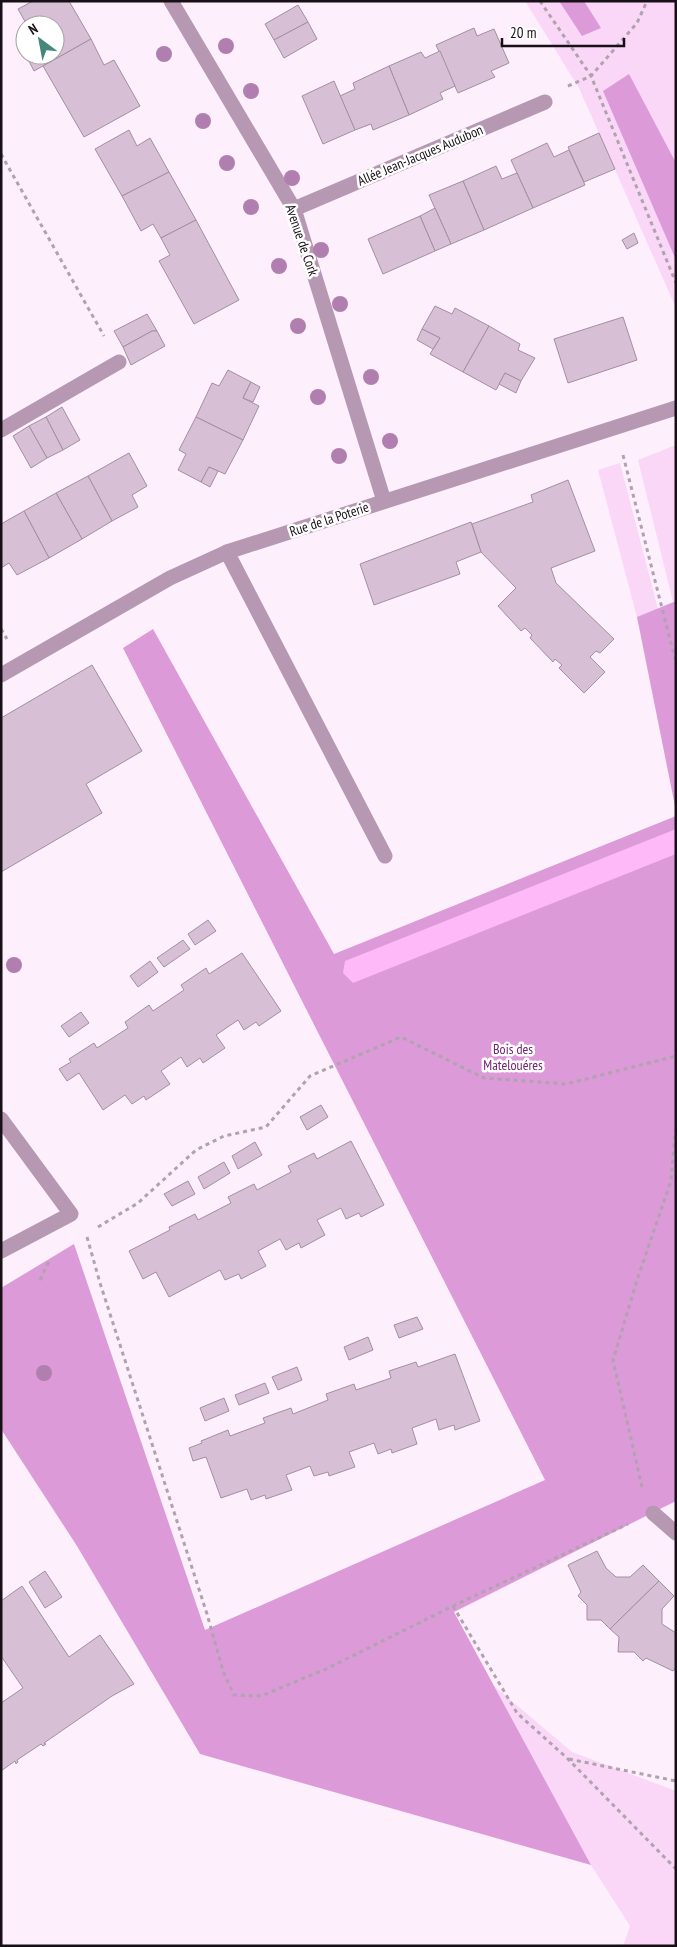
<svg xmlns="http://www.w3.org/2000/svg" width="677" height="1947" font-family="'PT Sans Narrow',sans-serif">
	<rect width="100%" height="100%" fill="#fdeffc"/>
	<g fill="#fad7f7">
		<path d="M525,1H676V308L579,88Z"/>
		<path d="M676,445V601L673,602L638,460Z"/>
		<path d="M620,463L658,609L637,617L598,470Z"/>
		<path d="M494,1686L572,1752L676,1791V1946H623L630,1926L591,1865Z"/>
	</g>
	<g fill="#dd9ad9">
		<path d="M559,1H584L601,28L582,36Z"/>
		<path d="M629,74L676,163V260L603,91Z"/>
		<path d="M676,601V811L637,617Z"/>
		<path d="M153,629L334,954L676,816V1501L454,1612L591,1865L200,1754L77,1546L1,1429V1288L74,1244L205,1630L545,1480L123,648Z"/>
	</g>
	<path fill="#fdb9f8" d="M676,829V854L353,983L343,973L345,961Z"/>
	<g fill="#d7c0d5" stroke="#a48ea2">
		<path d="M33,1H69L91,39L34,71L26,55H55V25H27L18,9Z"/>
		<path d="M298,5L308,22L274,40L265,24Z"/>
		<path d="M308,22L317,39L284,58L274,40Z"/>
		<path d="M474,28L477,36L494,29L509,63L491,71L495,77L458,93L436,45Z"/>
		<path d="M91,39L104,65L114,60L140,106L84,137L43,66Z"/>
		<path d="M440,51L455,86L440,93L443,99L409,115L389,66L421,52L425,58Z"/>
		<path d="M389,66L409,115L373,130L371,124L355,130L340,96L355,89L353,83Z"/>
		<path d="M334,81L355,130L323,144L302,96Z"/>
		<path d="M129,130L137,146L150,138L169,172L122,196L95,149Z"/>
		<path d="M599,133L615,169L584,182L568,147Z"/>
		<path d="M547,143L554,157L569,150L585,185L533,208L511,160Z"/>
		<path d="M496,166L502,179L517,173L533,208L484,230L463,181Z"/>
		<path d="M169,172L196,220L161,238L153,224L141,231L122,196Z"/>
		<path d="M463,181L484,230L451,244L429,195Z"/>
		<path d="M435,208L451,244L435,251L420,216Z"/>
		<path d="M420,216L435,251L383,274L368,239Z"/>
		<path d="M196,220L239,300L194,324L159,261L170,255L161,238Z"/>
		<path d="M634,233L638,243L627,249L622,240Z"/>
		<path d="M435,306L452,314L455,308L489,326L463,372L430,354L440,338L422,329Z"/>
		<path d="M147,314L157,331H152L123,347L114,331Z"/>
		<path d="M623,317L637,360L568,383L554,339Z"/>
		<path d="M489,326L520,344L518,350L535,358L521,381L505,373L496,390L463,372Z"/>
		<path d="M422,329L440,338L433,349L417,340Z"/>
		<path d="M152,331H157L165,346L131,365L123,347Z"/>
		<path d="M228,370L251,382L243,398L259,406L243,440L196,417L212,383L219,386Z"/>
		<path d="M505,373L521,381L516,393L499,384Z"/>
		<path d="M251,382L260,387L253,402L243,398Z"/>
		<path d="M62,407L80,440L63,450L46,417Z"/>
		<path d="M46,417L63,450L47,458L29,426Z"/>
		<path d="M196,417L243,440L225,474L209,467L201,482L178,470L186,454L179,450Z"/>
		<path d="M29,426L47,458L31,468L13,436Z"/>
		<path d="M129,453L147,486L132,495L138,507L112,521L88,476Z"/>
		<path d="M209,467L218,471L210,487L201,482Z"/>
		<path d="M88,476L112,521L82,539L56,493Z"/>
		<path d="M568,480L595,551L551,568L556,583L614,639L600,653L596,651L590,657L605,672L584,693L559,668L562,665L555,659L553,662L530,638L532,635L525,628L521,631L498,606L516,588L481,552L472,524L533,502L531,495Z"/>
		<path d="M56,493L82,539L49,558L24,511Z"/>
		<path d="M24,511L49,558L17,575L9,563L1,568V524Z"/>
		<path d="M471,522L481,552L456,562L460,574L374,605L360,564Z"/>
		<path d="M92,665L142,751L86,784L102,813L1,872V718Z"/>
		<path d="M208,920L216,931L195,945L188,934Z"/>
		<path d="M183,940L190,949L164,967L157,958Z"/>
		<path d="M242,953L281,1011L259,1026L256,1022L244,1030L238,1020L216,1035L225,1048L203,1063L200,1058L187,1067L181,1057L161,1071L170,1084L146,1100L144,1096L132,1104L125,1095L103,1110L79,1073L67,1081L59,1069L71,1062L69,1059L94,1043L97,1048L128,1028L125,1022L149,1005L153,1011L184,990L181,985L206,968L209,974Z"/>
		<path d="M150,961L158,972L138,987L130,976Z"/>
		<path d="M81,1012L89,1023L69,1037L61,1026Z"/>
		<path d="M321,1105L328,1117L307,1130L300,1117Z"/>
		<path d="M351,1141L384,1205L361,1217L359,1213L346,1219L341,1208L317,1220L325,1235L301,1248L299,1243L286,1250L280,1239L258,1251L266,1266L241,1279L239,1274L225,1280L220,1270L169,1297L156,1272L143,1279L129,1251L170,1230L169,1227L195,1214L198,1220L231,1203L228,1197L254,1184L257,1190L291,1172L288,1166L314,1153L317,1159Z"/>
		<path d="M255,1142L262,1155L238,1169L232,1156Z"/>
		<path d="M224,1162L230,1173L204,1189L198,1177Z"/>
		<path d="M188,1181L195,1194L172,1206L164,1194Z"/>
		<path d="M417,1317L423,1329L399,1338L394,1325Z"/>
		<path d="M368,1337L373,1350L349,1360L344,1347Z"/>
		<path d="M455,1354L480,1421L455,1430L454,1425L439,1430L436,1419L412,1428L417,1444L392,1453L391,1449L378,1454L374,1443L349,1452L355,1467L329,1476L328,1472L314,1476L310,1466L286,1475L292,1490L266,1499L265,1495L251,1500L247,1489L221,1498L206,1457L193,1461L189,1448L202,1443L201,1441L228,1430L230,1436L265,1423L263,1418L291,1408L293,1414L328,1400L326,1394L354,1384L356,1390L391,1378L389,1371L416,1362L418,1367Z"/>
		<path d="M297,1367L302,1380L278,1390L272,1377Z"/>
		<path d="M265,1383L269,1393L239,1405L235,1395Z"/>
		<path d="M224,1398L229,1411L205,1421L200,1408Z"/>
		<path d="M597,1551L606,1568L616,1577H630L643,1565L659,1581L610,1629L601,1620H587V1605L578,1596L581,1592L568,1565Z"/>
		<path d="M45,1571L62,1597L45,1608L29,1582Z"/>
		<path d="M659,1581L674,1596L662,1609V1624L676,1633V1667L673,1671L646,1658L643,1661L634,1652H618L619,1637L610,1629Z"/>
		<path d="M22,1586L69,1657L100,1635L134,1684L112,1696L44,1743L46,1744L43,1746L41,1744L17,1760L18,1762L16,1764L15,1761L1,1771V1703L23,1688L1,1656V1601Z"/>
	</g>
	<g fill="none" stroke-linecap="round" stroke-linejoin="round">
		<g stroke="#afa3ae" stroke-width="3" stroke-dasharray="4 4" stroke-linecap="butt">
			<path d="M540,1L591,76L676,283"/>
			<path d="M568,86L591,76L637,23L647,1"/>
			<path d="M1,154L104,336"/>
			<path d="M623,455L676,663"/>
			<path d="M1,629L7,639"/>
			<path d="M98,1227L138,1203L196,1150L224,1136L266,1127L310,1076L401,1037L484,1078L566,1084L676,1056"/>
			<path d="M87,1237L100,1283L207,1614L223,1671L234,1695L261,1696L326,1669L453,1606L628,1524"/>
			<path d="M40,1280L50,1259"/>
			<path d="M642,1487L613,1360L639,1274L671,1181L676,1122"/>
			<path d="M453,1606L517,1713L568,1759L676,1869"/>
			<path d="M569,1759L676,1781"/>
		</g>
		<path stroke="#b698b3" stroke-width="15" d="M227,552L385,856"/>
		<g stroke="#b698b3" stroke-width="15">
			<path d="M171,1L294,209L384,501"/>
			<path d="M294,209L545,102"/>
			<path d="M1,430L119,362"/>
			<path d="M1,675L170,578L227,552L676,408"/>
			<path d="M1,1119L71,1214L1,1251"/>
			<path d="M653,1513L676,1533"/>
		</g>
	</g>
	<g fill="#b07faf">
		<circle cx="226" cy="46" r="8"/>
		<circle cx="164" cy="54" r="8"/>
		<circle cx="251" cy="91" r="8"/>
		<circle cx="203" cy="121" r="8"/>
		<circle cx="227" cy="163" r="8"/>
		<circle cx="292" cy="178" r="8"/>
		<circle cx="251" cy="207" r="8"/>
		<circle cx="321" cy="250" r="8"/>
		<circle cx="279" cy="266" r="8"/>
		<circle cx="340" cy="304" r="8"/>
		<circle cx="298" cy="326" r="8"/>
		<circle cx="371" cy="377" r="8"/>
		<circle cx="318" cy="397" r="8"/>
		<circle cx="390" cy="441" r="8"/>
		<circle cx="339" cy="456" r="8"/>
		<circle cx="14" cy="965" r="8"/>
		<circle cx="44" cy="1373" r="8"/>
	</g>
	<g text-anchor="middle" stroke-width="5" stroke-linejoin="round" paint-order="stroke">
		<g font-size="14" fill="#181017" stroke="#fff">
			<text transform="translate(420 155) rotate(-23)" y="5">Allée Jean-Jacques Audubon</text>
			<text transform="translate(302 240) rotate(71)" y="5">Avenue de Cork</text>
			<text transform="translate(329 519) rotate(-18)" y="5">Rue de la Poterie</text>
		</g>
		<g font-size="14" fill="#712470" stroke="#fff">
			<text x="513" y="1054">Bois des<tspan x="513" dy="16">Matelouéres</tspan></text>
		</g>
	</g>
	<rect width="677" height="1947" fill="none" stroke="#181017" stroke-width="5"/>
	<g transform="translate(40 40) rotate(328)"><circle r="24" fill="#ffffff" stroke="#a39fa2"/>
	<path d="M0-4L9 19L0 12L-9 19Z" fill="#45887b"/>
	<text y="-8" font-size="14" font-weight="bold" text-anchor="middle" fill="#181017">N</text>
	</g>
	<path d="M502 38v8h122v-8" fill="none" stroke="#181017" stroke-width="2.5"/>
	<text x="510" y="38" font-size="15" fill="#181017" stroke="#ffffff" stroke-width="4" paint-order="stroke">20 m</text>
</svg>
